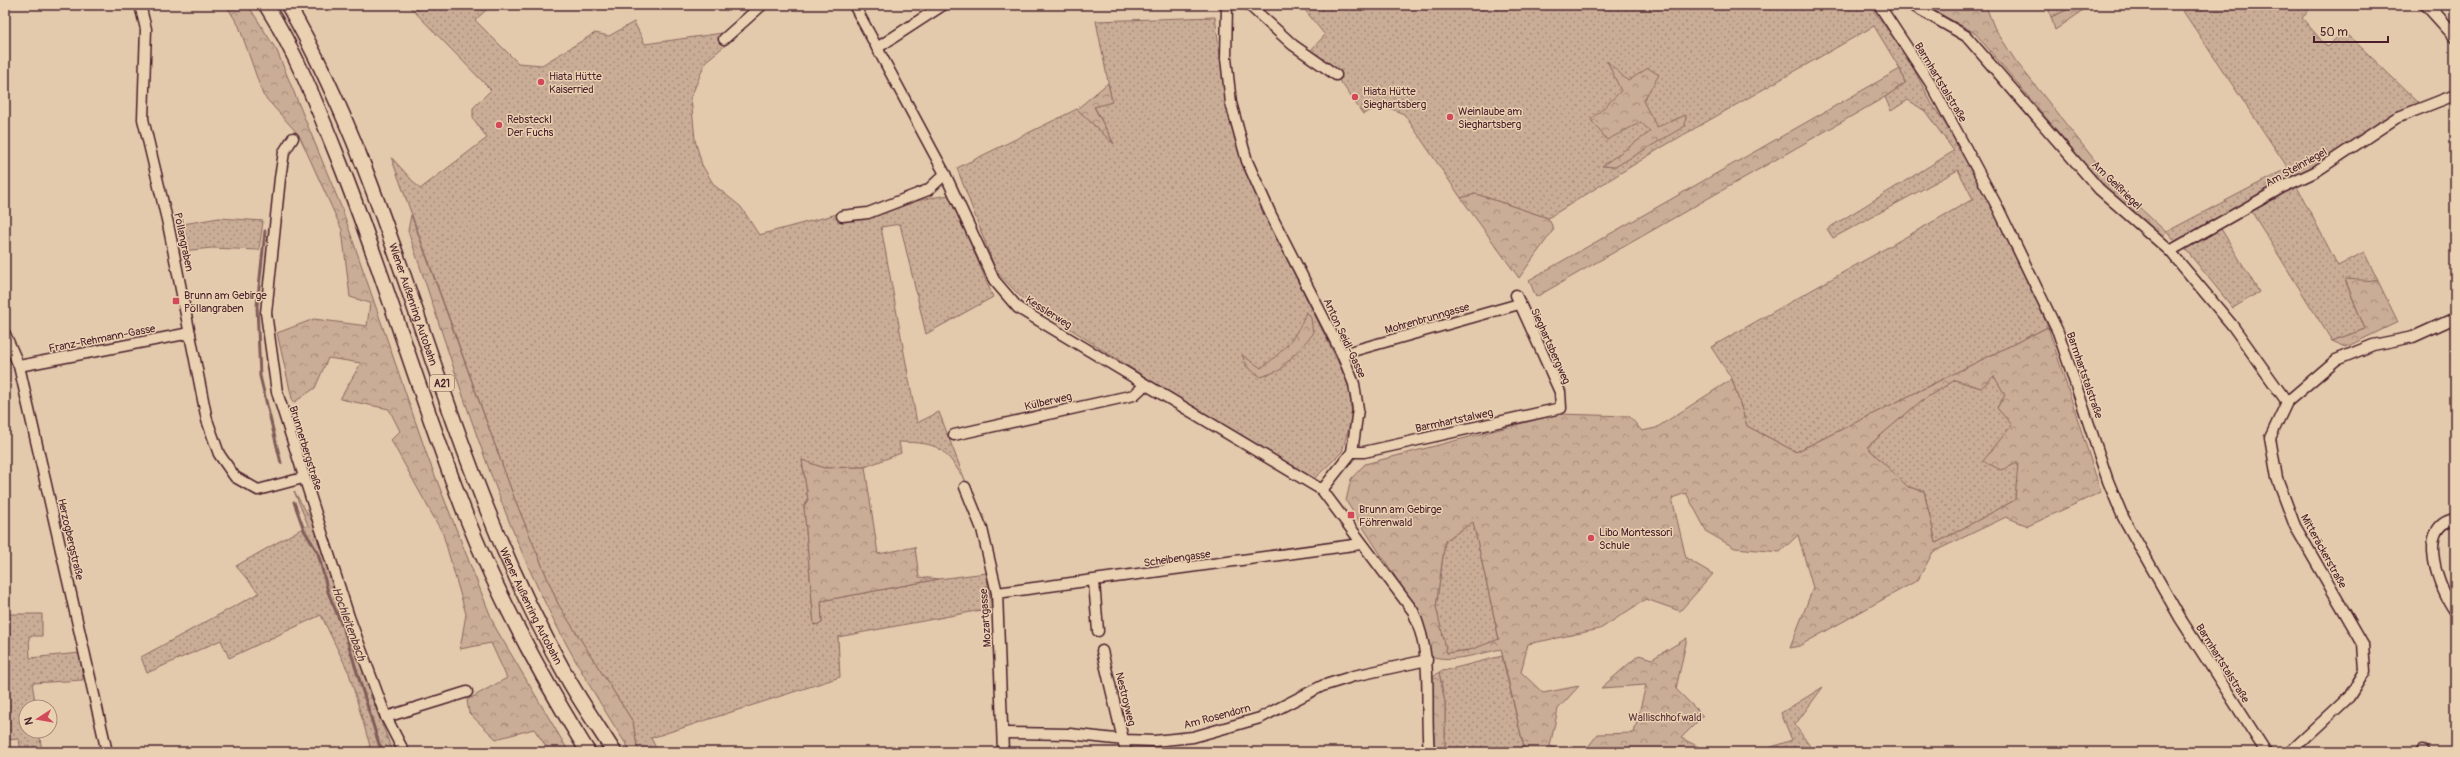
<svg xmlns="http://www.w3.org/2000/svg" width="2460" height="757" font-family="Pangolin,sans-serif">
	<defs>
		<pattern id="grass-dots" width="8" height="8" patternUnits="userSpaceOnUse"><rect width="8" height="8" fill="#caad96"/><path d="M2 2h.1M6 6h.1" fill="none" stroke="#a68c7b" stroke-width="1.8" stroke-linecap="round"/></pattern>
		<pattern id="forest-crowns" width="20" height="18" patternUnits="userSpaceOnUse"><rect width="20" height="18" fill="#caad96"/><path d="M2 6a3 3 0 1 1 6 0M12 15a3 3 0 1 1 6 0" fill="none" stroke="#a68c7b"/></pattern>
	</defs>
	<rect width="100%" height="100%" fill="#e3caac"/>
	<filter id="ink" filterUnits="userSpaceOnUse"><feTurbulence type="fractalNoise" baseFrequency=".025" numOctaves="2"/><feDisplacementMap in="SourceGraphic" scale="8" xChannelSelector="R" yChannelSelector="G"/><feConvolveMatrix kernelMatrix="1 2 1 2 8 2 1 2 1" color-interpolation-filters="sRGB"/></filter>
	<g filter="url(#ink)">
		<g fill="url(#grass-dots)" stroke="#8a6660">
			<path d="M408,5H455L459,9L462,5H492L475,20L518,63L542,65L595,33L609,36L634,22L645,44L744,30L706,61L691,97L695,140L702,165L714,185L741,207L759,235L837,214L841,220L929,198L950,195L993,297L926,334L900,224L881,227L917,423L939,412L965,480C942,446 940,443 899,442L901,453L865,467L824,468L802,460L808,500L804,506L814,625L822,623L821,601L939,579L986,573L992,608L838,637L840,677L651,738L658,752H642L637,747L633,722L558,604L515,500L391,157L420,189L487,138L473,118V108L491,90Z"/>
			<path d="M1301,5H1869L1906,54L1932,104L1959,145L2010,242L2048,327L1796,452L1747,426L1732,379L1711,347L1973,199L1958,170L1833,238L1827,229L1954,151L1925,111L1908,100L1891,111L1885,97L1905,83L1900,69L1874,26L1664,146L1548,218L1476,194L1461,198L1404,114L1382,105L1363,114L1343,85L1310,51L1325,35Z"/>
			<path d="M2047,5H2078L2051,17Z"/>
			<path d="M2179,5H2313L2302,18L2327,47L2344,31L2419,103L2389,118L2294,181L2338,266L2364,252L2378,281L2345,280L2365,329L2332,341L2250,209L2220,227L2259,292L2233,308L2187,251L2166,232L2288,168Z"/>
			<path d="M1215,17L1227,109L1245,170L1271,227L1349,384L1352,417L1342,452L1313,480L1145,377L1021,297L996,271L957,168L1077,109L1113,142L1094,106L1112,102L1096,21Z"/>
			<path d="M219,218L263,221L259,250L212,248L182,251L177,225Z"/>
			<path d="M1994,375L2005,395L1997,408L2012,424L2019,462L2015,500L1936,543L1924,491L1908,487L1867,447L1921,401L1955,380L1981,388Z"/>
			<path d="M294,491L315,526L362,663L370,694L393,752H359L370,746L349,673L321,615L229,658L221,640L147,673L141,657L259,593L236,566L308,525Z"/>
			<path d="M1473,521L1499,640L1470,650L1446,653L1436,607L1445,541Z"/>
			<path d="M5,614H42V636H29L30,658L80,653L83,680L32,683L36,707H26V731H39L42,752H21L19,739L5,740Z"/>
			<path d="M1502,656L1525,752H1445V703L1439,672Z"/>
			<path d="M1823,687L1795,725L1814,752H1757L1792,740L1781,713Z"/>
		</g>
		<g fill="url(#forest-crowns)" stroke="#8a6660" fill-rule="evenodd">
			<path d="M226,5H248L277,51L342,209L428,458L495,627L569,752H550L534,729L496,739L469,713L467,700L507,678L491,643L460,649L466,614L443,534L391,440L400,431L389,409L340,399L361,363L328,358L315,388L293,403L277,333L314,319L367,326L370,303L350,297L342,230L299,135L263,95L239,26Z"/>
			<path d="M1924,5H1991L1987,9L1994,27L2015,60L2112,182L2166,232L2163,238L2101,183L1975,33Z"/>
			<path d="M2078,5H2091L2055,30L2051,17Z"/>
			<path d="M1607,61L1628,81L1648,68L1659,75L1643,101L1657,127L1686,115L1685,126L1615,167L1602,166L1650,132L1641,122L1607,140L1591,120L1621,91Z"/>
			<path d="M1900,69L1905,83L1885,97L1536,297L1529,280Z"/>
			<path d="M1108,83L1112,102L1094,107L1114,144L1077,109Z"/>
			<path d="M1476,194L1548,218L1554,229L1519,278L1461,198Z"/>
			<path d="M411,215L515,500L558,604L633,722L637,747L642,752H631C592,692 556,630 527,564C480,457 446,342 408,231Z"/>
			<path d="M2345,279L2378,281L2398,322L2346,347L2332,341L2365,329Z"/>
			<path d="M1306,311L1311,318L1313,334L1280,370L1261,377L1247,367L1242,355L1261,368C1280,355 1300,334 1306,311Z"/>
			<path d="M2048,327L2101,492L2028,526L2006,517L1933,552L1918,580L1799,646L1790,648L1813,588L1798,535L1780,552L1735,548L1707,532L1686,493L1672,498L1686,558L1713,574L1680,611L1646,599L1600,629L1528,644L1521,672L1543,693L1579,686L1558,709L1550,746L1564,752H1525L1501,649C1478,654 1452,663 1430,656L1422,618L1346,501L1351,479L1365,464L1558,414L1629,416L1642,431L1656,428L1732,379L1747,426L1796,452ZM1994,376L2005,395L1997,408L2012,425L1983,461L2001,470L2018,463L2015,500L1936,543L1924,491L1908,487L1867,447L1921,401L1955,380L1981,388ZM1473,522L1499,639L1470,650L1447,653L1436,607L1445,541Z"/>
			<path d="M802,460L824,468L865,467L878,554L915,547L919,577L939,579L821,601L822,623L814,625L804,506L808,500Z"/>
			<path d="M1687,638L1676,689L1703,716L1681,738L1709,752H1584L1598,734L1634,733L1646,685L1601,688L1639,655L1652,659Z"/>
			<path d="M1439,672L1445,703V752H1435L1430,680Z"/>
		</g>
		<g fill="none" stroke-linecap="round" stroke-linejoin="round">
			<g stroke="#805c59" stroke-width="3">
				<path d="M265,231L257,306L260,376L281,463"/>
				<path d="M294,502L304,530L318,553L328,592L345,633L379,744L385,752"/>
			</g>
			<g stroke="#4a1f2b" stroke-width="13">
				<g id="minor">
					<path d="M140,5L146,29L143,119L168,224L207,420L219,454L235,477L258,490L303,478"/>
					<path d="M854,5L945,174L994,280L1018,308L1322,490L1413,611C1435,662 1424,700 1429,752"/>
					<path d="M1227,5L1226,58L1231,103L1247,161L1271,215L1342,354L1354,384L1358,409L1352,452L1322,490"/>
					<path d="M1249,5L1293,45L1336,75"/>
					<path d="M1879,5L1931,84L1998,208L2058,332L2108,481L2123,517L2180,618L2266,752"/>
					<path d="M1912,5L1966,36L2099,189L2170,251L2232,325L2287,402"/>
					<path d="M724,39L762,5"/>
					<path d="M877,48L943,5"/>
					<path d="M293,138L284,152L280,178L266,313L277,392L349,617L386,717L404,752"/>
					<path d="M842,216L868,213L928,190L945,174"/>
					<path d="M2170,251L2283,187L2315,172L2396,118L2455,95"/>
					<path d="M5,334L19,366L107,752"/>
					<path d="M1342,354L1519,304"/>
					<path d="M19,366L190,333"/>
					<path d="M954,435L1134,395L1145,385"/>
					<path d="M1352,452H1364L1561,408L1560,392L1516,295"/>
					<path d="M965,487L982,529L997,593L1003,752"/>
					<path d="M2455,519C2414,526 2440,591 2455,611"/>
					<path d="M1094,582L1098,631"/>
					<path d="M997,593L1361,544"/>
					<path d="M1102,651L1126,752"/>
					<path d="M386,717L467,692"/>
					<path d="M1003,733L1070,734L1124,740L1154,741L1193,737L1260,718L1322,686L1354,676L1427,660"/>
					<path d="M2422,750L2423,752"/>
					<path d="M2290,752L2349,697L2365,671L2363,644L2295,526L2277,478L2270,438L2287,402L2336,360L2373,345L2413,337L2455,318"/>
				</g>
			</g>
			<g stroke="#4a1f2b" stroke-width="15">
				<path id="major" d="M2427,5L2455,36"/>
			</g>
			<g stroke="#4a1f2b" stroke-width="17">
				<g id="highway">
					<path d="M266,5C295,51 316,103 336,153C384,272 419,396 466,516C499,599 541,676 588,752"/>
					<path id="s1" d="M288,5C378,161 419,342 487,509C510,567 537,624 568,679C582,704 599,728 614,752"/>
				</g>
			</g>
			<use href="#minor" stroke="#e9d1b1" stroke-width="10"/>
			<use href="#major" stroke="#e9d1b1" stroke-width="12"/>
			<use href="#highway" stroke="#e9d1b1" stroke-width="14"/>
		</g>
	</g>
	<g fill="#d1495b" stroke="#e9d1b1" stroke-width="1.5">
		<circle cx="541" cy="82" r="4"/>
		<circle cx="1355" cy="97" r="4"/>
		<circle cx="1450" cy="117" r="4"/>
		<circle cx="499" cy="125" r="4"/>
		<rect x="172" y="297" width="8" height="8" rx="2"/>
		<rect x="1347" y="511" width="8" height="8" rx="2"/>
		<circle cx="1591" cy="538" r="4"/>
	</g>
	<g text-anchor="middle" stroke-width="3" stroke-linejoin="round" paint-order="stroke">
		<rect fill="#e9d1b1" stroke="#7a5453" stroke-width="1" x="430" y="375" width="24" height="16" rx="3"/>
		<g font-size="10" font-weight="bold" fill="#4a1f2b">
			<text x="442" y="387">A21</text>
		</g>
		<g font-size="11" fill="#4a1f2b" stroke="#e9d1b1" text-anchor="start">
			<text x="549" y="80">Hiata Hütte<tspan x="549" dy="13">Kaiserried</tspan></text>
			<text x="1363" y="95">Hiata Hütte<tspan x="1363" dy="13">Sieghartsberg</tspan></text>
			<text x="1458" y="115">Weinlaube am<tspan x="1458" dy="13">Sieghartsberg</tspan></text>
			<text x="507" y="123">Rebsteckl<tspan x="507" dy="13">Der Fuchs</tspan></text>
			<text x="184" y="299">Brunn am Gebirge<tspan x="184" dy="13">Pöllangraben</tspan></text>
			<text x="1359" y="513">Brunn am Gebirge<tspan x="1359" dy="13">Föhrenwald</tspan></text>
			<text x="1599" y="536">Libo Montessori<tspan x="1599" dy="13">Schule</tspan></text>
		</g>
		<g font-size="11" fill="#4a1f2b" stroke="#e9d1b1">
			<text transform="translate(1941 82) rotate(59)" y="4">Barmhartstalstraße</text>
			<text transform="translate(2296 167) rotate(-29)" y="4">Am Steinriegel</text>
			<text transform="translate(2117 185) rotate(44)" y="4">Am Geißriegel</text>
			<text transform="translate(184 242) rotate(78)" y="4">Pöllangraben</text>
			<text dy="4" stroke="none"><textPath href="#s1" startOffset="325">Wiener Außenring Autobahn</textPath></text>
			<text transform="translate(1049 312) rotate(32)" y="4">Kesslerweg</text>
			<text transform="translate(1427 318) rotate(-16)" y="4">Mohrenbrunngasse</text>
			<text transform="translate(102 338) rotate(-11)" y="4">Franz-Rehmann-Gasse</text>
			<text transform="translate(1345 338) rotate(65)" y="4">Anton Seidl-Gasse</text>
			<text transform="translate(1551 346) rotate(66)" y="4">Sieghartsbergweg</text>
			<text transform="translate(2085 375) rotate(71)" y="4">Barmhartstalstraße</text>
			<text transform="translate(1048 401) rotate(-13)" y="4">Külberweg</text>
			<text transform="translate(1454 420) rotate(-12)" y="4">Barmhartstalweg</text>
			<text transform="translate(306 448) rotate(73)" y="4">Brunnerbergstraße</text>
			<text transform="translate(71 539) rotate(77)" y="4">Herzogbergstraße</text>
			<text transform="translate(2324 551) rotate(61)" y="4">Mitteräckerstraße</text>
			<text transform="translate(1177 558) rotate(-8)" y="4">Scheibengasse</text>
			<text dy="4" stroke="none"><textPath href="#s1" startOffset="649">Wiener Außenring Autobahn</textPath></text>
			<text transform="translate(985 618) rotate(-94)" y="4">Mozartgasse</text>
			<text transform="translate(2223 663) rotate(58)" y="4">Barmhartstalstraße</text>
			<text transform="translate(1126 699) rotate(76)" y="4">Nestroyweg</text>
			<text transform="translate(1217 716) rotate(-15)" y="4">Am Rosendorn</text>
		</g>
		<g font-size="11" fill="#5d343b" stroke="#e9d1b1">
			<text x="1665" y="721">Wallischhofwald</text>
		</g>
		<g font-size="12" font-style="italic" fill="#60383e" stroke="#e9d1b1">
			<text transform="translate(349 624) rotate(70)" y="4">Hochleitenbach</text>
		</g>
	</g>
	<rect width="2460" height="757" fill="none" stroke="#e9d1b1" stroke-width="20"/>
	<rect x="10" y="10" width="2440" height="737" fill="none" stroke="#4a1f2b" stroke-width="1.5" filter="url(#ink)"/>
	<g transform="translate(38 719) rotate(258)"><circle r="19" fill="#e9d1b1" stroke="#a98a7b"/>
	<path d="M0-3L7 15L0 10L-7 15Z" fill="#d1495b"/>
	<text y="-6" font-size="11" font-weight="bold" text-anchor="middle" fill="#4a1f2b">N</text>
	</g>
	<path d="M2314 36v6h74v-6" fill="none" stroke="#4a1f2b" stroke-width="2"/>
	<text x="2320" y="36" font-size="12" fill="#4a1f2b" stroke="#e9d1b1" stroke-width="3" paint-order="stroke">50 m</text>
</svg>
